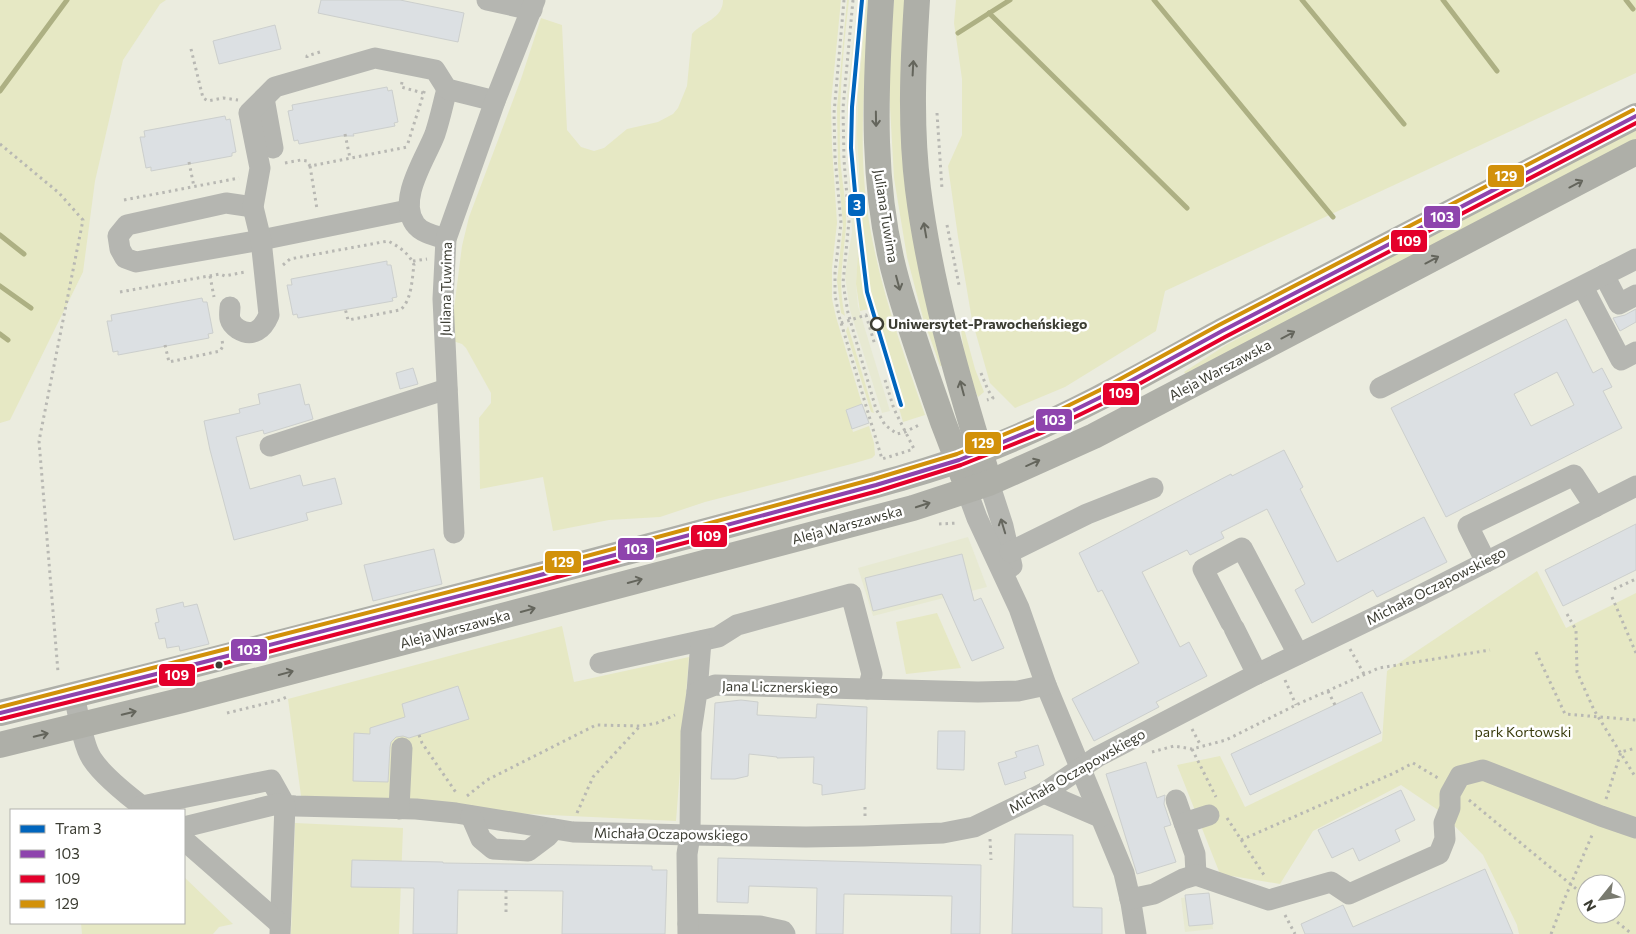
<svg xmlns="http://www.w3.org/2000/svg" width="1636" height="934" font-family="Commissioner,sans-serif">
	<rect width="100%" height="100%" fill="#ebecdf"/>
	<g fill="#e7e9d2">
		<path d="M858,0H867L859,80L857,114L858,172L862,209L873,300L905,406L899,408L866,299L858,254L856,284L858,306L890,411L882,413L850,310L845,276L852,232L847,139V96Z"/>
		<path d="M968,537L987,587L873,616L858,568Z"/>
		<path d="M1209,895L1213,929L1185,932L1181,898Z"/>
	</g>
	<g fill="#e6e8c4" fill-rule="evenodd">
		<path d="M0,0H166L160,4L123,60L95,181L83,272L10,420L0,423Z"/>
		<path d="M723,0H841L831,103L832,147L837,223L832,268V299L836,317L862,404L846,410L853,432L869,426L874,443L875,455L872,458L855,463L705,502L660,517L609,520L553,531L543,477L480,489L479,418L491,403V393L466,348L462,344L450,340L462,246L469,217L521,79L541,18L562,25L567,130L581,147L594,151L604,148L627,129L658,122L673,114L678,108L687,86L692,34C702,22 723,19 723,0Z"/>
		<path d="M847,0H849C843,49 839,99 840,149C840,174 847,200 846,225C844,258 837,282 845,316L841,313L837,281L843,226L838,166L837,108Z"/>
		<path d="M867,0H871C866,63 859,127 865,190C872,266 900,344 925,415L903,422L899,408L905,405L869,285L861,210L857,135L858,94Z"/>
		<path d="M894,0H906L943,365L940,366L923,318L907,257L894,178L888,71Z"/>
		<path d="M956,0H1636V73L1165,291L1156,331L1065,387L1015,408L990,383L972,320L958,237L948,166L962,135V79L954,23Z"/>
		<path d="M1636,127V140L1187,376L1184,372L1226,345Z"/>
		<path d="M858,251L862,282L869,309L860,311L856,284Z"/>
		<path d="M960,321H962L975,369L984,392L978,397C966,373 963,347 960,321Z"/>
		<path d="M848,326L874,413L871,412L846,331Z"/>
		<path d="M1537,571L1566,628L1636,593V934H1519L1517,925L1483,855L1441,812L1401,785L1313,831L1280,884L1220,874L1177,765L1220,756L1245,807L1382,741L1387,671ZM1586,884H1616V914H1586Z"/>
		<path d="M937,613L961,668L906,674L896,622Z"/>
		<path d="M562,626L574,682L689,657L676,821L302,803L288,699Z"/>
		<path d="M295,823L403,828L399,934H291Z"/>
		<path d="M184,877L233,924L219,927L213,934H82L81,923H184Z"/>
	</g>
	<g fill="none" stroke-linecap="round" stroke-linejoin="round">
		<g stroke="#adb083" stroke-width="5">
			<path d="M1154,0L1333,217"/>
			<path d="M1302,0L1404,124"/>
			<path d="M1443,0L1497,71"/>
			<path d="M1626,0L1633,9"/>
			<path d="M989,13L1187,208"/>
			<path d="M958,33L1010,0"/>
			<path d="M0,91L67,0"/>
			<path d="M0,235L24,254"/>
			<path d="M0,286L31,308"/>
			<path d="M0,334L8,340"/>
		</g>
	</g>
	<g fill="#dce0e3" stroke="#cccfcd" fill-rule="evenodd">
		<path d="M321,0H400L464,13L458,42L318,13Z"/>
		<path d="M275,25L281,49L219,64L213,41Z"/>
		<path d="M387,87L388,91L392,90L398,122L394,123L395,126L353,134L354,136H341L299,144L298,140L294,141L288,111L293,110L292,105Z"/>
		<path d="M225,116L226,120L230,119L236,152L232,153V156L151,171V167L146,168L140,137H145L144,131Z"/>
		<path d="M387,261V265H391L397,297L392,298L393,301L298,318L297,314L293,315L287,285H292L291,279Z"/>
		<path d="M202,298L203,302H207L213,333L208,334L209,338L118,355V351L113,352L107,321H112L111,315Z"/>
		<path d="M1636,309V322L1620,331L1613,318L1625,315Z"/>
		<path d="M1566,319L1593,373L1602,368L1612,387L1603,391L1622,428L1446,517L1391,408ZM1557,372L1574,405L1531,426L1514,394Z"/>
		<path d="M413,368L418,384L400,389L396,373Z"/>
		<path d="M300,384L305,405L309,404L313,419L264,434L263,430L236,437L250,489L300,475L303,486L335,478L342,504L306,513L308,520L234,540L210,450L204,421L240,413L239,409L260,404L258,394Z"/>
		<path d="M862,404L869,423L852,429L846,410Z"/>
		<path d="M1284,450L1303,487L1300,489L1337,562L1424,517L1447,562L1377,597L1373,590L1312,623L1295,590L1305,584L1267,509L1221,532L1224,538L1190,555L1187,550L1142,572L1180,647L1189,642L1207,676L1156,702L1159,707L1094,741L1072,699L1139,663L1102,590L1098,592L1079,553L1231,474L1232,476Z"/>
		<path d="M1636,524V570L1563,606L1545,570Z"/>
		<path d="M434,549L442,584L373,601L364,565Z"/>
		<path d="M962,554L974,601L981,598L1004,648L972,661L942,594L873,611L865,578Z"/>
		<path d="M183,602L184,607L197,604L209,644L180,651L179,646L167,648L165,638L159,639L155,623L159,622L156,609Z"/>
		<path d="M458,686L469,719L409,738L403,736L396,737L391,742L390,747L388,782L353,781L354,733L370,734V728L405,717L402,704Z"/>
		<path d="M1362,692L1381,733L1250,795L1231,754Z"/>
		<path d="M741,700L758,702L757,715L816,718L817,704L867,707L865,789L822,795V785L813,783L814,757L777,758V757L749,754L748,776L735,779H711L715,703Z"/>
		<path d="M938,731H965L964,770L937,769Z"/>
		<path d="M1038,745L1044,765L1024,772L1026,778L1005,785L998,763L1017,757L1015,752Z"/>
		<path d="M1146,762L1157,798L1165,795L1164,804L1171,825L1164,827L1176,862L1137,874L1106,774Z"/>
		<path d="M1401,790L1415,820L1395,830L1400,841L1359,861L1353,848L1332,858L1318,830Z"/>
		<path d="M1015,834L1073,835V907L1102,908V934H1012Z"/>
		<path d="M718,858L981,865L980,934H951L952,896L844,894L843,934H816L817,888L749,886L748,903L717,902Z"/>
		<path d="M352,860L443,862V863L652,866V870H667L665,934H562L563,891L458,890L457,934H413L414,888L351,887Z"/>
		<path d="M1485,869L1513,934H1305L1301,924L1343,905L1353,927Z"/>
		<path d="M1209,893L1213,924L1189,926L1185,895Z"/>
	</g>
	<g fill="none" stroke-linecap="round" stroke-linejoin="round">
		<g stroke="#b8b8b3" stroke-width="3" stroke-dasharray="2.5 4" stroke-linecap="butt">
			<path d="M844,0L834,113L835,157L841,223L835,272V295L839,316L882,459L914,449"/>
			<path d="M853,0L843,108L844,160L849,221L843,283L848,313L876,409L885,425L897,434L905,432L921,424"/>
			<path d="M191,49L203,98L208,101L223,98L238,100"/>
			<path d="M307,58V56L320,52"/>
			<path d="M402,82L401,87L423,93"/>
			<path d="M937,113L942,189"/>
			<path d="M345,134L350,158"/>
			<path d="M408,143L425,89"/>
			<path d="M0,144L59,193L83,220L39,441L58,672"/>
			<path d="M189,162L194,187"/>
			<path d="M285,163L301,160L307,161L310,166L407,147"/>
			<path d="M310,166L317,209"/>
			<path d="M124,200L239,178"/>
			<path d="M947,225L959,285"/>
			<path d="M413,261L427,259"/>
			<path d="M283,265L290,259L388,241C398,246 409,253 414,265C412,278 412,301 400,310L348,320L345,308"/>
			<path d="M210,276L214,297"/>
			<path d="M120,292L220,274L225,276L245,272"/>
			<path d="M841,323L866,315L875,345"/>
			<path d="M165,345L169,362L220,351L223,346L222,340"/>
			<path d="M981,373L988,390L993,398L987,400"/>
			<path d="M885,380L894,409L914,449"/>
			<path d="M939,524L958,523"/>
			<path d="M1614,589L1636,579"/>
			<path d="M1612,597L1636,653"/>
			<path d="M1567,614L1576,630L1577,672L1594,710L1636,778"/>
			<path d="M1350,649L1364,674"/>
			<path d="M1536,652L1565,714L1636,720"/>
			<path d="M1285,680L1296,705"/>
			<path d="M1328,691L1335,705"/>
			<path d="M227,713L280,700L289,696"/>
			<path d="M1192,729L1201,746"/>
			<path d="M419,735L422,743L457,794"/>
			<path d="M1192,749L1216,797"/>
			<path d="M1152,752L1174,746L1192,749L1226,740L1296,705L1379,668L1490,650"/>
			<path d="M467,796L487,780L596,725L641,726L657,723L675,715"/>
			<path d="M1606,799L1621,752L1636,748"/>
			<path d="M1469,800L1586,897"/>
			<path d="M865,807V819"/>
			<path d="M577,813L593,777L640,726"/>
			<path d="M1227,818L1266,878"/>
			<path d="M990,839L991,860"/>
			<path d="M1241,840L1394,773L1413,763L1438,778"/>
			<path d="M506,912V890"/>
			<path d="M1607,914L1632,934"/>
			<path d="M1285,915L1295,934"/>
			<path d="M1551,934L1564,900L1593,833"/>
		</g>
		<g stroke="#b5b6b1" stroke-width="21">
			<path d="M487,0L532,10"/>
			<path d="M264,98L273,148"/>
			<path d="M253,207L226,203L127,225L118,236L120,249L125,258L136,262L261,240L408,210"/>
			<path d="M446,239C436,236 421,233 415,224C397,199 426,158 435,134C440,119 443,104 447,89"/>
			<path d="M1604,275L1619,304L1636,295"/>
			<path d="M1583,287L1621,360L1636,352"/>
			<path d="M230,307C230,310 229,316 230,319C231,323 235,327 238,329C253,338 263,329 269,315L261,240L253,207L260,168L249,113L275,87L375,58L435,70L447,89L495,101"/>
			<path d="M1380,388L1636,259"/>
			<path d="M270,446L447,389"/>
			<path d="M989,483L1003,526L1012,566"/>
			<path d="M967,491L977,518L1019,608L1046,685L1124,873L1131,903L1136,934"/>
			<path d="M454,533L443,299L446,239L495,101L535,0"/>
			<path d="M1010,552L1087,514L1153,488"/>
			<path d="M1486,562L1468,526L1574,475L1595,507"/>
			<path d="M1231,623L1203,569L1242,548L1298,654"/>
			<path d="M1234,628L1257,674"/>
			<path d="M600,663L718,637L737,625L851,594L872,674L868,689"/>
			<path d="M697,692L701,641"/>
			<path d="M74,695C78,712 83,746 92,759C103,776 131,798 147,810"/>
			<path d="M1044,793L1100,817"/>
			<path d="M1176,800L1195,854L1196,875"/>
			<path d="M142,806L271,780L285,805L295,806L416,809L456,813L573,832L690,835L806,837L864,836L943,833L974,827L1044,793L1097,757L1257,674L1415,598L1636,486"/>
			<path d="M399,809L402,748"/>
			<path d="M471,816L481,839L493,849L528,851L548,836L554,829"/>
			<path d="M1184,823L1209,815"/>
			<path d="M184,827L277,804L285,805L280,934"/>
			<path d="M184,840L280,924"/>
			<path d="M1130,899L1154,894L1183,879L1196,875L1269,900L1331,882L1349,894L1439,854L1445,839L1444,823L1450,808V794L1460,776L1483,770L1601,816L1636,828"/>
			<path d="M688,924L760,926L783,931L785,934"/>
			<path d="M688,934L687,854L690,835L691,732L697,692L715,685L978,692L1018,691L1046,685"/>
		</g>
		<g stroke="#aeafa8" stroke-width="26">
			<path d="M881,0C875,95 871,190 897,282C910,329 927,376 943,422C950,440 957,458 963,476"/>
			<path d="M917,0C913,63 910,126 918,189C930,284 957,377 985,468"/>
			<path d="M0,713C182,669 363,621 544,574C634,550 723,527 813,502C869,487 925,473 980,452C1062,421 1145,374 1222,331L1636,116"/>
			<path d="M0,745L183,700L913,508L989,483L1094,436L1636,152"/>
		</g>
		<g stroke="#fff" stroke-width="8">
			<path id="bus-1" d="M0,713L204,662L544,574L876,485L959,460L1042,426L1103,396L1222,331L1636,116"/>
		</g>
		<g stroke="#fff" stroke-width="8">
			<path id="bus-2" d="M1,719L206,668L546,580L878,491L961,465L1044,432L1106,402L1225,337L1636,123"/>
		</g>
		<g stroke="#fff" stroke-width="8">
			<path id="bus-3" d="M0,707L542,568L874,479L957,454L1039,420L1100,390L1219,325L1633,110"/>
		</g>
		<use href="#bus-1" stroke="#8e44ad" stroke-width="4"/>
		<use href="#bus-2" stroke="#e4002b" stroke-width="4"/>
		<use href="#bus-3" stroke="#d2910a" stroke-width="4"/>
		<g stroke="#fff" stroke-width="8">
			<path id="tram-1" d="M862,0L852,107L851,148L855,192L867,292L901,405"/>
		</g>
		<use href="#tram-1" stroke="#0065bd" stroke-width="4"/>
	</g>
	<defs><path id="oneway-shaft" d="M-6 0H5M1.5-3L5.5 0L1.5 3" fill="none" stroke-width="1.6" stroke-linecap="round" stroke-linejoin="round" transform="scale(1.25)"/></defs>
	<g stroke="#64655c">
		<use href="#oneway-shaft" transform="translate(913 68) rotate(-87)"/>
		<use href="#oneway-shaft" transform="translate(876 119) rotate(89)"/>
		<use href="#oneway-shaft" transform="translate(1576 184) rotate(-28)"/>
		<use href="#oneway-shaft" transform="translate(925 230) rotate(-100)"/>
		<use href="#oneway-shaft" transform="translate(1432 260) rotate(-28)"/>
		<use href="#oneway-shaft" transform="translate(898 283) rotate(75)"/>
		<use href="#oneway-shaft" transform="translate(1288 335) rotate(-28)"/>
		<use href="#oneway-shaft" transform="translate(962 388) rotate(-105)"/>
		<use href="#oneway-shaft" transform="translate(1033 463) rotate(-24)"/>
		<use href="#oneway-shaft" transform="translate(923 505) rotate(-18)"/>
		<use href="#oneway-shaft" transform="translate(635 581) rotate(-15)"/>
		<use href="#oneway-shaft" transform="translate(528 610) rotate(-15)"/>
		<use href="#oneway-shaft" transform="translate(286 673) rotate(-15)"/>
		<use href="#oneway-shaft" transform="translate(129 713) rotate(-14)"/>
		<use href="#oneway-shaft" transform="translate(41 735) rotate(-14)"/>
	</g>
	<use stroke="#66675f" href="#oneway-shaft" transform="translate(1003 526) rotate(-107)"/>
	<circle fill="#fff" stroke="#3c3d33" stroke-width="2.5" cx="877" cy="324" r="6"/>
	<circle fill="#3c3d33" stroke="#fff" stroke-width="2" cx="219" cy="665" r="4.5"/>
	<g text-anchor="middle" stroke-width="5" stroke-linejoin="round" paint-order="stroke">
		<g font-size="14" fill="#3c3d33" stroke="#fff">
			<text transform="translate(886 216) rotate(81)" y="5">Juliana Tuwima</text>
			<text transform="translate(446 289) rotate(-89)" y="5">Juliana Tuwima</text>
			<text transform="translate(1220 370) rotate(-28)" y="5">Aleja Warszawska</text>
			<text transform="translate(847 525) rotate(-15)" y="5">Aleja Warszawska</text>
			<text transform="translate(1436 586) rotate(-27)" y="5">Michała Oczapowskiego</text>
			<text transform="translate(455 629) rotate(-15)" y="5">Aleja Warszawska</text>
			<text transform="translate(780 687) rotate(1)" y="5">Jana Licznerskiego</text>
			<text transform="translate(1077 771) rotate(-30)" y="5">Michała Oczapowskiego</text>
			<text transform="translate(671 834) rotate(1)" y="5">Michała Oczapowskiego</text>
		</g>
		<g font-size="14" font-weight="bold" fill="#3c3d33" stroke="#fff" text-anchor="start">
			<text x="888" y="329">Uniwersytet-Prawocheńskiego</text>
		</g>
		<g font-size="14" fill="#393b0c" stroke="#fff">
			<text x="1523" y="737">park Kortowski</text>
		</g>
	</g>
	<g stroke="#fff" stroke-width="2">
		<rect x="1487" y="164" width="38" height="24" rx="5" fill="#d2910a"/>
		<rect x="847" y="193" width="19" height="24" rx="5" fill="#0065bd"/>
		<rect x="1423" y="205" width="38" height="24" rx="5" fill="#8e44ad"/>
		<rect x="1390" y="229" width="38" height="24" rx="5" fill="#e4002b"/>
		<rect x="1102" y="382" width="38" height="24" rx="5" fill="#e4002b"/>
		<rect x="1035" y="408" width="38" height="24" rx="5" fill="#8e44ad"/>
		<rect x="964" y="431" width="38" height="24" rx="5" fill="#d2910a"/>
		<rect x="690" y="524" width="38" height="24" rx="5" fill="#e4002b"/>
		<rect x="617" y="537" width="38" height="24" rx="5" fill="#8e44ad"/>
		<rect x="544" y="550" width="38" height="24" rx="5" fill="#d2910a"/>
		<rect x="230" y="638" width="38" height="24" rx="5" fill="#8e44ad"/>
		<rect x="158" y="663" width="38" height="24" rx="5" fill="#e4002b"/>
	</g>
	<g font-size="14" text-anchor="middle" font-weight="bold" fill="#fff">
		<text x="1506" y="181">129</text>
		<text x="857" y="210">3</text>
		<text x="1442" y="222">103</text>
		<text x="1409" y="246">109</text>
		<text x="1121" y="398">109</text>
		<text x="1054" y="425">103</text>
		<text x="983" y="448">129</text>
		<text x="709" y="541">109</text>
		<text x="636" y="554">103</text>
		<text x="563" y="567">129</text>
		<text x="249" y="655">103</text>
		<text x="177" y="680">109</text>
	</g>
	<rect x="10" y="809" width="175" height="115" fill="#ffffff" stroke="#b1b1ad"/>
	<rect x="20" y="825" width="25" height="8" fill="#0065bd" stroke="#b1b1ad"/>
	<text x="55" y="834" font-size="15" fill="#3c3d33">Tram 3</text>
	<rect x="20" y="850" width="25" height="8" fill="#8e44ad" stroke="#b1b1ad"/>
	<text x="55" y="859" font-size="15" fill="#3c3d33">103</text>
	<rect x="20" y="875" width="25" height="8" fill="#e4002b" stroke="#b1b1ad"/>
	<text x="55" y="884" font-size="15" fill="#3c3d33">109</text>
	<rect x="20" y="900" width="25" height="8" fill="#d2910a" stroke="#b1b1ad"/>
	<text x="55" y="909" font-size="15" fill="#3c3d33">129</text>
	<g transform="translate(1601 899) rotate(240)"><circle r="24" fill="#ffffff" stroke="#b1b1ad"/>
	<path d="M0-4L9 19L0 12L-9 19Z" fill="#797a6f"/>
	<text y="-8" font-size="14" font-weight="bold" text-anchor="middle" fill="#3c3d33">N</text>
	</g>
</svg>
